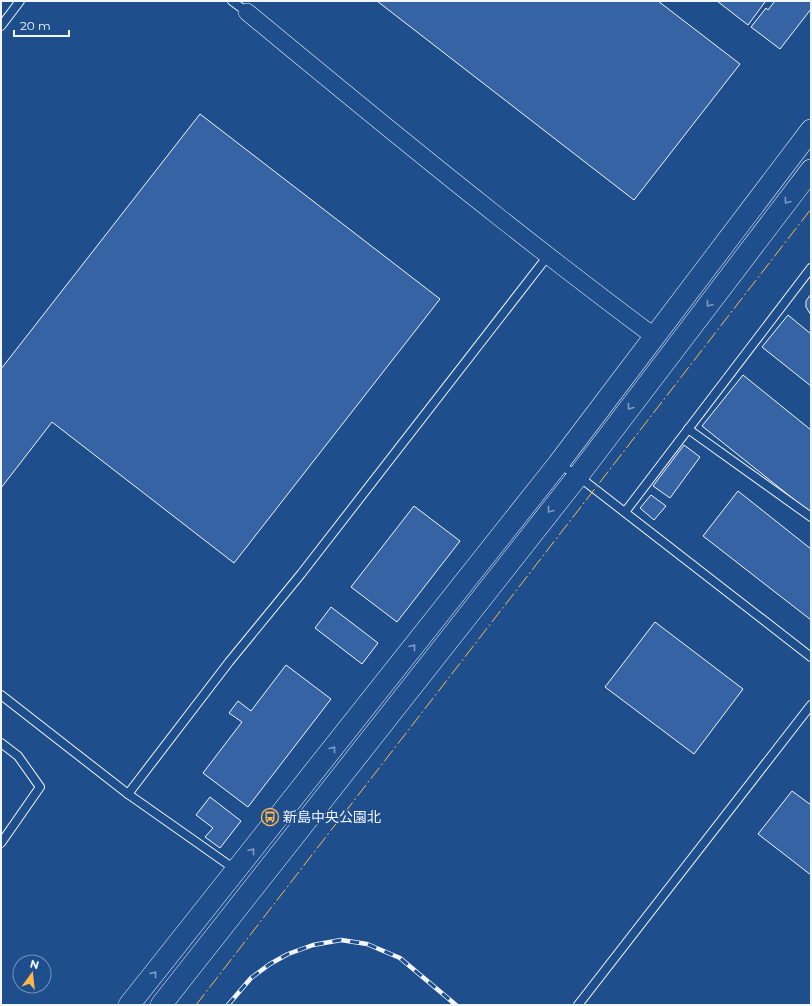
<svg xmlns="http://www.w3.org/2000/svg" width="812" height="1006" font-family="Montserrat,'Noto Sans JP',sans-serif">
	<rect width="100%" height="100%" fill="#1f4e8c"/>
	<g fill="#3563a3" stroke="#f2f6ff">
		<path d="M377,1H658L740,64L634,200Z"/>
		<path d="M717,1H763L765,2L748,25Z"/>
		<path d="M775,1H811V9L780,49L751,27L766,8L768,10Z"/>
		<path d="M200,114L440,299L234,563L52,422L1,488V369Z"/>
		<path d="M811,294V315L806,307V301Z"/>
		<path d="M788,315L811,334V386L762,347Z"/>
		<path d="M743,375L811,430V513L702,426Z"/>
		<path d="M684,445L700,457L670,498L653,486Z"/>
		<path d="M738,491L811,549V620L703,536Z"/>
		<path d="M651,495L666,506L654,520L640,508Z"/>
		<path d="M414,506L460,541L397,622L351,587Z"/>
		<path d="M331,607L378,643L362,664L315,628Z"/>
		<path d="M655,622L743,689L694,754L605,687Z"/>
		<path d="M286,665L331,699L248,807L203,773L242,722L229,713L238,701L251,711Z"/>
		<path d="M792,791L811,805V875L758,834Z"/>
		<path d="M210,797L241,821L220,848L205,837L213,828L196,815Z"/>
	</g>
	<g fill="none" stroke-linecap="round" stroke-linejoin="round">
		<g stroke="#f2f6ff" stroke-width="10">
			<g id="service">
				<path d="M232,1L247,12"/>
				<path d="M1,26L20,1"/>
				<path d="M688,429L811,517"/>
				<path d="M559,464L578,476L811,657"/>
				<path d="M625,512L811,268"/>
				<path d="M1,695L128,794L236,870"/>
				<path d="M1,743L18,756L40,787L1,843"/>
				<path d="M128,794L229,662L301,574L547,257"/>
				<path d="M578,1005L811,705"/>
			</g>
		</g>
		<g stroke="#f2f6ff" stroke-width="18">
			<path id="minor" d="M247,12C381,123 515,233 655,337"/>
		</g>
		<g stroke="#f2f6ff" stroke-width="22">
			<g id="tertiary">
				<path d="M129,1005L558,464L811,130"/>
				<path d="M161,1005L578,476L811,170"/>
			</g>
		</g>
		<use href="#service" stroke="#1f4e8c" stroke-width="8"/>
		<use href="#minor" stroke="#1f4e8c" stroke-width="17"/>
		<use href="#tertiary" stroke="#1f4e8c" stroke-width="21"/>
		<g stroke="#f2f6ff" stroke-width="4.5">
			<path id="rail" d="M228,1005L251,978L270,964L288,954L313,945L341,940L367,944L400,958L456,1005"/>
		</g>
		<use href="#rail" stroke="#1f4e8c" stroke-width="3" stroke-dasharray="9" stroke-linecap="butt"/>
		<path stroke="#ffb74d" stroke-width="1" stroke-dasharray="14 3 2 3" stroke-linecap="butt" d="M196,1005L811,209"/>
	</g>
	<defs><path id="oneway-chevron" d="M-2-3.5L2.5 0L-2 3.5" fill="none" stroke-width="1.6" stroke-linecap="round" stroke-linejoin="round"/></defs>
	<g stroke="#7e9ac0">
		<use href="#oneway-chevron" transform="translate(787 201) rotate(127)"/>
		<use href="#oneway-chevron" transform="translate(709 304) rotate(127)"/>
		<use href="#oneway-chevron" transform="translate(630 407) rotate(127)"/>
		<use href="#oneway-chevron" transform="translate(550 510) rotate(128)"/>
		<use href="#oneway-chevron" transform="translate(413 647) rotate(-52)"/>
		<use href="#oneway-chevron" transform="translate(333 749) rotate(-52)"/>
		<use href="#oneway-chevron" transform="translate(252 851) rotate(-52)"/>
		<use href="#oneway-chevron" transform="translate(154 974) rotate(-52)"/>
	</g>
	<defs>
		<g id="bus-ring" transform="scale(0.9)"><circle r="9.5" fill="#1f4e8c" stroke="#ffb74d" stroke-width="1.5"/><path d="M-5-6H5V4H4V6H2V4H-2V6H-4V4H-5ZM-3.5-4V0h7V-4ZM-3.5 1.2v1.5H-2V1.2ZM2 1.2v1.5H3.5V1.2Z" fill="#ffb74d"/></g>
	</defs>
	<g fill-rule="evenodd">
		<use href="#bus-ring" x="270" y="817"/>
	</g>
	<g text-anchor="middle" stroke-width="3" stroke-linejoin="round" paint-order="stroke">
		<g font-size="14" fill="#f2f6ff" stroke="#1f4e8c" text-anchor="start">
			<text x="283" y="822">新島中央公園北</text>
		</g>
	</g>
	<rect width="812" height="1006" fill="none" stroke="#f2f6ff" stroke-width="4"/>
	<g transform="translate(32 974) rotate(15)"><circle r="19" fill="#1f4e8c" stroke="#7391ba"/>
	<path d="M0-3L7 15L0 10L-7 15Z" fill="#ffb74d"/>
	<text y="-6" font-size="11" font-weight="bold" text-anchor="middle" fill="#f2f6ff">N</text>
	</g>
	<path d="M14 30v6h55v-6" fill="none" stroke="#f2f6ff" stroke-width="2"/>
	<text x="20" y="30" font-size="12" fill="#f2f6ff" stroke="#1f4e8c" stroke-width="3" paint-order="stroke">20 m</text>
</svg>
